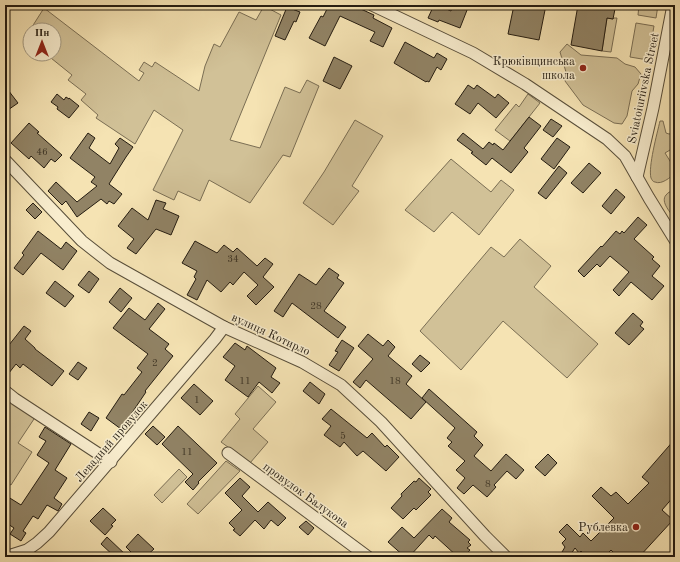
<svg xmlns="http://www.w3.org/2000/svg" width="680" height="562" font-family="'Old Standard TT',serif">
	<rect width="100%" height="100%" fill="#f5e3b3"/>
	<filter id="stains"><feTurbulence type="fractalNoise" baseFrequency=".005" numOctaves="4"/><feColorMatrix values="0 0 0 0 .2 0 0 0 0 .09 0 0 0 0 .02 0 0 0 .5 -.17"/></filter>
	<radialGradient id="worn" r=".72"><stop offset=".6" stop-color="#630" stop-opacity="0"/><stop offset="1" stop-color="#630" stop-opacity=".3"/></radialGradient>
	<g fill="#d1c197" stroke="#7a6e54">
		<path d="M639,5H658L656,18L638,15Z"/>
		<path d="M264,6L281,15L230,140L260,148L285,87L300,93L307,80L319,86L290,157L283,155L250,203L209,180L200,201L178,191L174,200L153,190L183,130L154,110L135,144L96,118L98,115L81,100L86,94L68,80L72,75L46,54H54V30H30L44,8L139,81L144,73L139,70L144,62L152,67L155,62L199,91L205,66L214,44L220,47L239,12L256,20Z"/>
		<path d="M607,18L613,19L614,18H617L611,52L602,51Z"/>
		<path d="M636,23L654,26L648,60L630,57Z"/>
		<path d="M567,44L581,55L617,58L625,64L635,67L641,74L638,84L632,91L627,116L622,124L614,123L583,105L565,81L566,72L560,52Z"/>
		<path d="M528,94L540,103L510,141L495,130L516,104L519,107Z"/>
		<path d="M355,120L383,136L352,186L359,191L333,225L303,203L324,172Z"/>
		<path d="M660,121H663L666,133L669,134L675,133V147L665,153L675,169V174C670,177 662,185 655,182C653,182 652,180 651,178C648,167 657,134 660,121Z"/>
		<path d="M451,159L491,192L501,180L514,190L479,235L452,212L434,232L405,210Z"/>
		<path d="M675,189V219C671,213 660,202 666,195C668,192 672,191 675,189Z"/>
		<path d="M520,239L551,266L534,287L598,344L567,378L503,321L461,370L420,331L491,247L504,257Z"/>
		<path d="M258,386L276,402L253,429L268,442L250,463L221,442L240,419L235,414Z"/>
		<path d="M5,396L36,416L18,443L32,452L11,485L5,482Z"/>
		<path d="M226,461L240,471L198,514L187,504Z"/>
		<path d="M179,469L187,477L162,503L154,495Z"/>
	</g>
	<g fill="#918365" stroke="#241c11">
		<path d="M329,5H352L374,15L373,18L392,28L383,47L370,41L375,32L340,16L325,46L309,38L321,16L323,17Z"/>
		<path d="M434,5H437L451,11L453,5H469L460,28L439,20L438,22L428,18Z"/>
		<path d="M514,5H546L539,40L508,34Z"/>
		<path d="M578,5H610V8L615,9L613,19L607,18L602,51L571,45Z"/>
		<path d="M287,7L300,12L296,22L294,21L285,40L275,36Z"/>
		<path d="M405,42L434,58L437,53L447,59L441,70L437,67L429,82L427,81L426,82L394,63Z"/>
		<path d="M334,57L352,66L340,89L323,81Z"/>
		<path d="M468,85L474,89L477,85L495,98L498,94L509,103L496,118L478,103L470,114L455,104Z"/>
		<path d="M5,86L18,103L5,112Z"/>
		<path d="M57,94L64,100L66,97L69,99V98L79,106L69,118L57,109L58,107L51,102Z"/>
		<path d="M529,117L541,126L524,148L528,152L511,173L492,158L486,165L471,153L473,152L457,140L463,133L483,149L489,142L493,145L494,143L503,150Z"/>
		<path d="M551,119L562,126L553,137L543,130Z"/>
		<path d="M29,123L39,132L37,133L62,155L55,162L51,159L44,168L31,156L29,159L11,143Z"/>
		<path d="M88,133L95,138L89,148L110,164L119,148L115,144L120,138L133,147L126,157L109,184L122,194L114,204L109,201L107,204L101,199L77,217L66,201L62,205L48,191L56,182L77,202L97,186L91,182L95,177L70,158Z"/>
		<path d="M557,138L570,147L554,169L541,159Z"/>
		<path d="M589,163L601,173L583,193L571,183Z"/>
		<path d="M559,166L567,173L546,199L538,193Z"/>
		<path d="M616,189L625,197L611,214L602,206Z"/>
		<path d="M156,200L166,203L163,209L179,216L171,235L156,229L136,254L127,248L134,239L118,226L132,208L148,220Z"/>
		<path d="M33,203L42,212L35,219L26,210Z"/>
		<path d="M638,217L647,225L634,239L654,257L652,259L660,266L652,276L664,286L652,300L631,282L619,296L613,290L629,272L610,256L600,267L597,264L584,277L578,271L601,246L602,247L616,231L620,234L622,231L624,233Z"/>
		<path d="M38,231L61,249L66,242L77,251L63,270L41,253L23,275L14,268L24,255L22,253Z"/>
		<path d="M195,241L217,253L224,245L233,252L237,248L257,266L265,258L273,264L263,277L274,287L256,305L247,296L258,285L244,272L233,285L230,282L221,292L207,280L197,300L187,295L196,279L194,277L197,271L182,263Z"/>
		<path d="M329,268L339,275L337,278L344,283L324,311L346,327L338,338L292,303L283,317L274,311L299,274L316,285Z"/>
		<path d="M89,271L99,279L89,293L78,285Z"/>
		<path d="M55,281L74,296L65,307L46,293Z"/>
		<path d="M120,288L132,298L121,312L109,302Z"/>
		<path d="M158,303L165,309L149,329L169,344L165,349L173,356L145,391L146,392L121,429L106,418L122,394L124,395L142,372L137,368L148,354L113,328L129,308L145,320Z"/>
		<path d="M633,313L643,322L640,326L644,329L629,345L615,333Z"/>
		<path d="M24,326L31,331L25,339L35,348V349L64,371L52,386L23,364L20,368L16,364L5,378V342L9,345Z"/>
		<path d="M368,334L383,346L388,340L395,347L388,356L412,376L406,384L426,402L411,419L366,380L360,388L353,382L373,359L358,346Z"/>
		<path d="M342,340L354,348L339,371L329,365L338,352L335,351Z"/>
		<path d="M235,343L245,350L247,346L276,368L271,377L280,383L272,393L259,382L248,397L225,380L235,366L223,357Z"/>
		<path d="M420,355L430,363L421,372L412,364Z"/>
		<path d="M78,362L87,368L78,380L69,374Z"/>
		<path d="M310,382L325,394L319,404L303,391Z"/>
		<path d="M194,384L213,401L200,415L181,398Z"/>
		<path d="M429,389L477,432L474,436L483,445L474,456L491,471L506,454L524,470L516,479L507,471L494,485L496,487L487,497L473,485L464,494L457,488L465,478L456,470L465,461L448,446L452,442L447,438L455,428L422,398Z"/>
		<path d="M331,409L367,438L372,433L385,447L387,445L399,457L386,471L363,451L357,456L344,442L340,447L324,435L331,426L322,419Z"/>
		<path d="M89,412L99,418L91,431L81,424Z"/>
		<path d="M153,426L165,437L157,445L145,434Z"/>
		<path d="M178,426L217,463L198,482L199,483L193,490L185,482L193,474L162,444Z"/>
		<path d="M45,427L71,444L55,470L67,478L54,498L62,504L58,511L47,505L38,519L33,516L23,531L26,533L21,541L10,534L14,528L5,522V495L21,505L49,463L37,455L46,441L39,437Z"/>
		<path d="M675,439V495L662,510L673,520L639,557H618L611,550L604,557H587L581,551L579,553L575,548L569,557H559L565,547L562,543L566,539L559,532L567,524L580,537L583,533L591,541L614,518L592,496L601,487L611,496L616,492L628,504L649,483L642,477Z"/>
		<path d="M548,454L557,463L545,476L535,467Z"/>
		<path d="M240,478L250,487L242,496L258,512L268,502L286,518L278,526L271,520L264,529L255,520L240,536L233,530L235,529L229,523L242,510L225,493Z"/>
		<path d="M419,478L431,489L428,492L431,495L416,510L414,508L403,519L391,508L402,496L401,494L414,481L416,482Z"/>
		<path d="M103,508L116,520L111,525L113,526L105,535L90,521Z"/>
		<path d="M442,509L452,518L449,522L470,540L468,542L471,545L467,548L470,550L464,557H458L435,536L433,539L429,535L409,557H405L388,542L402,527L414,538Z"/>
		<path d="M306,521L314,528L308,535L299,527Z"/>
		<path d="M138,534L154,549L145,557H142L137,553L134,555L126,547Z"/>
		<path d="M107,537L128,557H115L101,544Z"/>
	</g>
	<g fill="none" stroke-linecap="round" stroke-linejoin="round">
		<g stroke="#584e3a" stroke-width="13">
			<g id="minor">
				<path d="M372,5L473,53L525,84L607,139L625,156L649,198L675,240"/>
				<path d="M5,160L82,241L110,263L224,327L302,362L341,385L381,422L485,536L506,557"/>
				<path d="M637,177L653,108L673,5"/>
				<path d="M5,391L15,399L111,462"/>
				<path d="M228,453L368,557"/>
				<path d="M5,557L27,550L37,543L49,532L215,339L224,327"/>
			</g>
		</g>
		<use href="#minor" stroke="#f8edce" stroke-width="11"/>
	</g>
	<g fill="#8f2418" stroke="#f8edce" stroke-width="1.5">
		<circle cx="583" cy="68" r="4"/>
		<circle cx="636" cy="527" r="4"/>
	</g>
	<g text-anchor="middle" stroke-width="3" stroke-linejoin="round" paint-order="stroke">
		<g font-size="10" fill="#3f3626">
			<text x="42" y="155">46</text>
			<text x="233" y="262">34</text>
			<text x="316" y="309">28</text>
			<text x="155" y="366">2</text>
			<text x="245" y="384">11</text>
			<text x="395" y="384">18</text>
			<text x="197" y="403">1</text>
			<text x="343" y="439">5</text>
			<text x="187" y="455">11</text>
			<text x="488" y="487">8</text>
		</g>
		<g font-size="12" fill="#241c11" stroke="#f8edce" text-anchor="end">
			<text x="575" y="65">Крюківщинська<tspan x="575" dy="14">школа</tspan></text>
			<text x="628" y="531">Рублевка</text>
		</g>
		<g font-size="12" fill="#241c11" stroke="#f8edce">
			<text transform="translate(643 88) rotate(-78)" y="4">Sviatoiuriivska Street</text>
			<text transform="translate(271 334) rotate(25)" y="4">вулиця Котирло</text>
			<text transform="translate(111 441) rotate(-49)" y="4">Левадний провулок</text>
			<text transform="translate(306 495) rotate(36)" y="4">провулок Балукова</text>
		</g>
	</g>
	<rect width="680" height="562" fill="none" stroke="#f5e3b3" stroke-width="20"/>
	<rect x="6" y="6" width="668" height="550" fill="none" stroke="#241c11" stroke-width="2"/>
	<rect x="10" y="10" width="660" height="542" fill="none" stroke="#241c11"/>
	<g transform="translate(42 42)"><circle r="19" fill="#f8edce" stroke="#a39982"/>
	<path d="M0-3L7 15L0 10L-7 15Z" fill="#8f2418"/>
	<text y="-6" font-size="11" font-weight="bold" text-anchor="middle" fill="#241c11">Пн</text>
	</g>
	<rect width="100%" height="100%" filter="url(#stains)"/>
	<rect width="100%" height="100%" fill="url(#worn)"/>
</svg>
